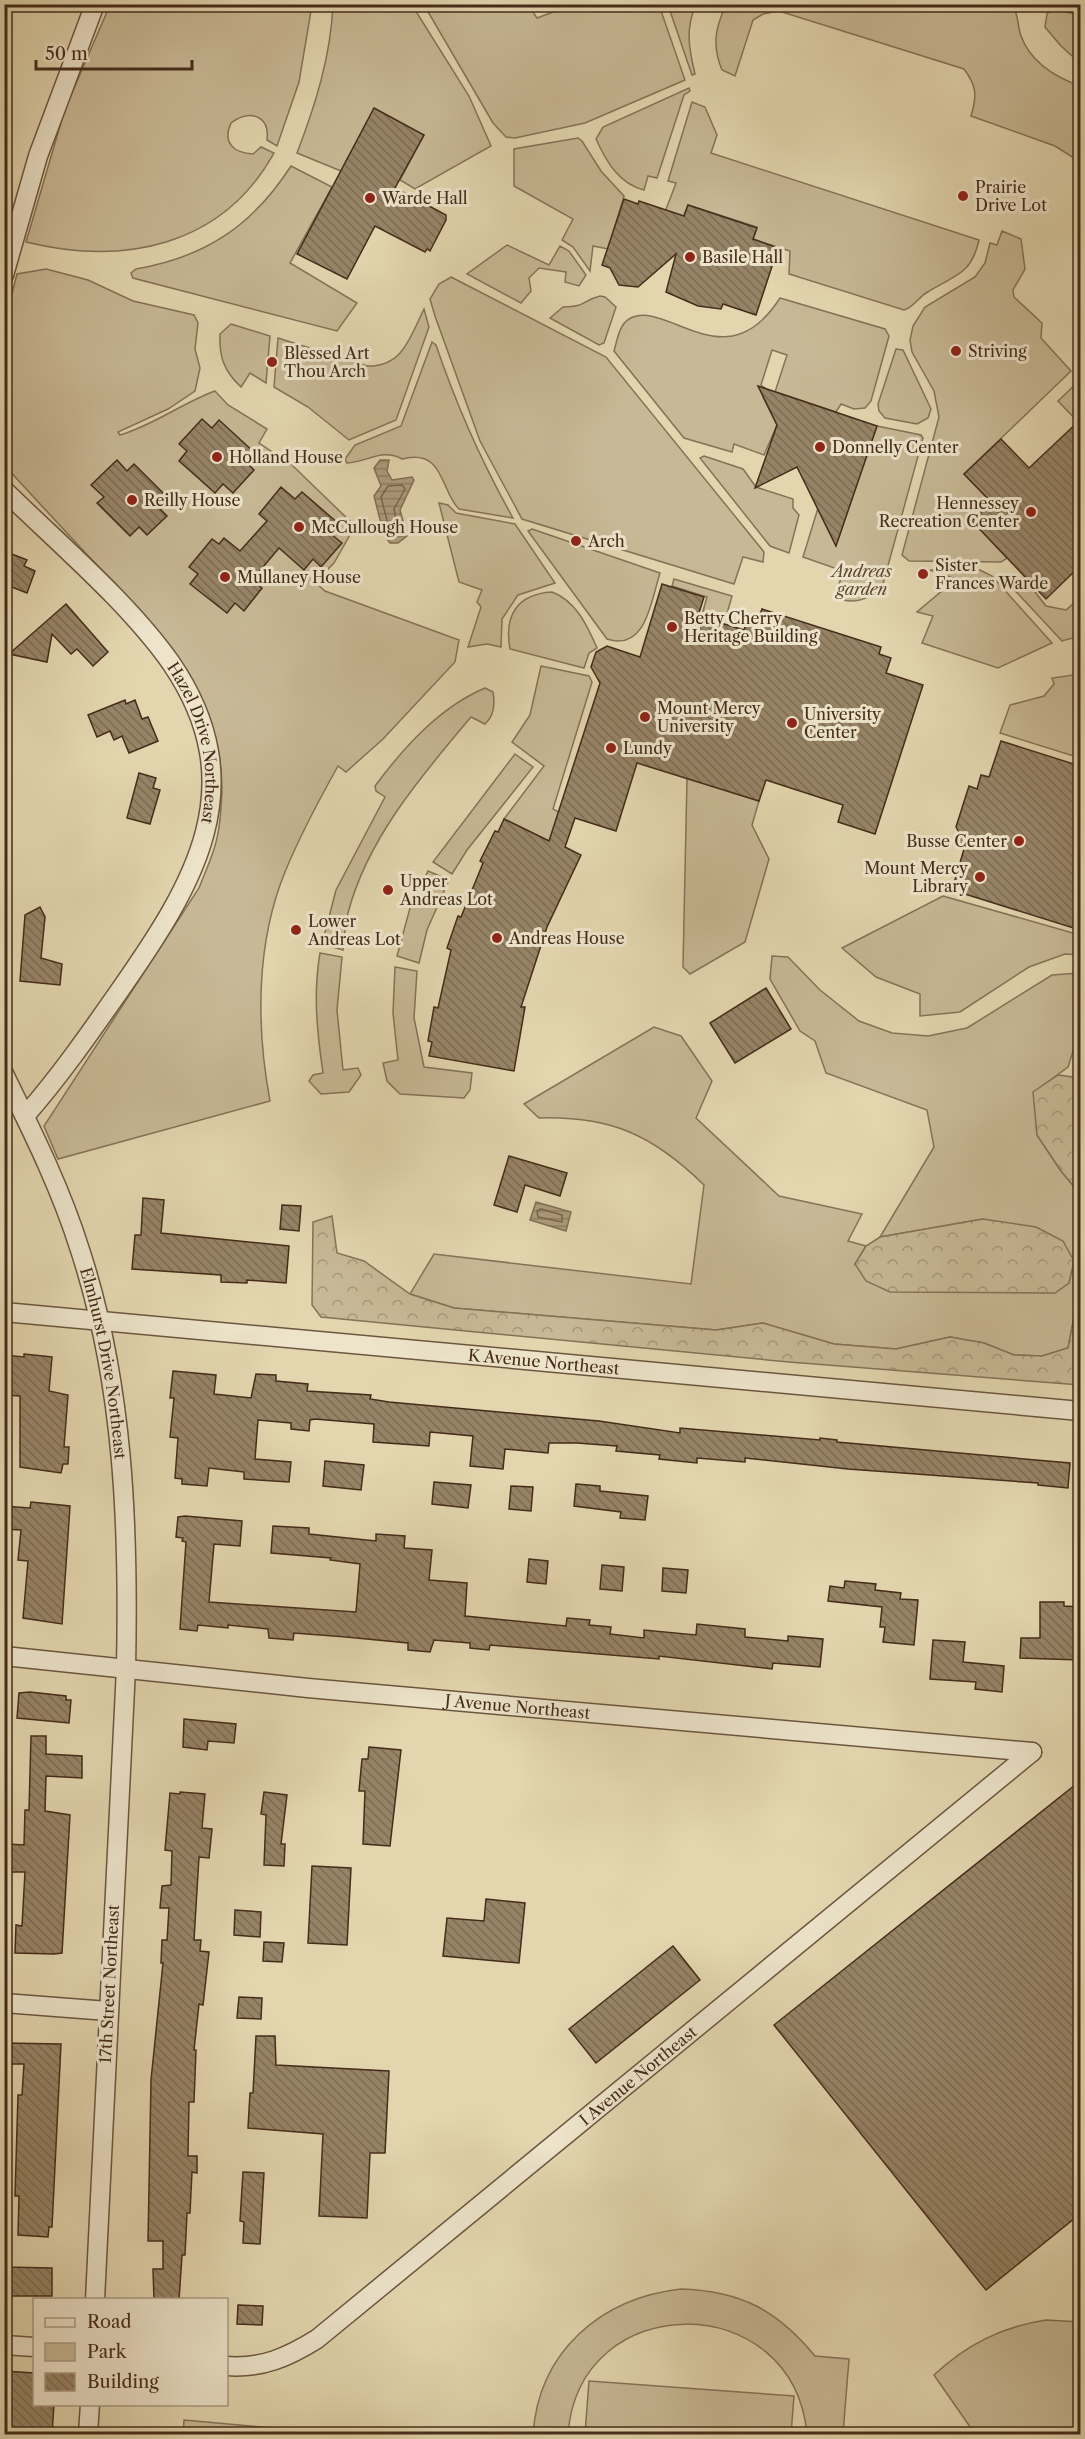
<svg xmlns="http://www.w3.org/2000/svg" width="1085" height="2439" font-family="'Libre Caslon Text',serif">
	<defs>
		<pattern id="forest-crowns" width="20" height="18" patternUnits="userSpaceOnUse" patternTransform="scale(1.5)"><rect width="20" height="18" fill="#c8b996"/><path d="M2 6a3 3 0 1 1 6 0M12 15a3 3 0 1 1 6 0" fill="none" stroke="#a4977a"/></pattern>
		<pattern id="water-rules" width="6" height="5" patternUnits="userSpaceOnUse" patternTransform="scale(1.5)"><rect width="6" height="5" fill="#ad9c7c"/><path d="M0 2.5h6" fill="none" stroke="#8f7f65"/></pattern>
		<pattern id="building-back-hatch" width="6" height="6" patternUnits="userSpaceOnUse" patternTransform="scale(1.5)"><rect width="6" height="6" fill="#978467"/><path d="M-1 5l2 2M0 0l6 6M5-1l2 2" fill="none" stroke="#7d6c54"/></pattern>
	</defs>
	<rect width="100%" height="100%" fill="#e3d6af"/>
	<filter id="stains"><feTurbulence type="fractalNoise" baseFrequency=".00333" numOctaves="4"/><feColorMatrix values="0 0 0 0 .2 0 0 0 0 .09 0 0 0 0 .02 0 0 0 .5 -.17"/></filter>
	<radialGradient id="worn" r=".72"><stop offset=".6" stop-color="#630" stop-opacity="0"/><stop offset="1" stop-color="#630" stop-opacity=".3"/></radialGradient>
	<g fill="#c8b996" stroke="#867258" stroke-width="1.5">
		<path d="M333,4L412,5L469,96L491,146L415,189L400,180L424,135L374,109L341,171L297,153C315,106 331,56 333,4Z"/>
		<path d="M110,5H312L299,82L277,146L267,140C270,115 249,109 231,123C222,143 234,153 253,154L261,147L274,153C222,247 123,266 26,242L65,109Z"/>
		<path d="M424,5H528L537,18L572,5H659L685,80L585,123L515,138L506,137L493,123Z"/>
		<path d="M668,5H696C685,28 689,49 695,74L692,75Z"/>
		<path d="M726,5H1012C1019,14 1017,25 1021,36C1031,63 1055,77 1080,86V162L1055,146L971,116C977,96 977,86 964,69L779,11L763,14L753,20L735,76L722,70C712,46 715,28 726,5Z"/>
		<path d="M1052,9L1080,15V63L1061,46L1045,27L1047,14Z"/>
		<path d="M689,88L690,91L684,95L657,178L648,176L644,190C619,184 606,161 596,139L603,127Z"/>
		<path d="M692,102L705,107L717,135L711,153L979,240C971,276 954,275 926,293C918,298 913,308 904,310L789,274L790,251L753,239L757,227L688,205L683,218L665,212L676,183L668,181Z"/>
		<path d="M578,138L582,141L601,171L624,196L608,249L593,246L590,271L573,247L562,240L573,219L514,186V149Z"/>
		<path d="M291,166L332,187L290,263L357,303L337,331L133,278L131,273L136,269C206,257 253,225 291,166Z"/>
		<path d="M1002,231L1021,239L1025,269L1013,290L1014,297L1042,323L1041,338L1071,371L964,474L991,502L972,521L1007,558L1001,562L909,561L902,555L939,417L934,391L912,352L910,340L913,326L925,307L975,277L985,263L990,243L997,245Z"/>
		<path d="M507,245L549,265L560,246L569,251L586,275L579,286L565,282L566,272L539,268L529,278L531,291L521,303L467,274Z"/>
		<path d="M46,269L88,280L133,301L194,315L198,323L195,349L200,368L195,391L168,409L118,432L120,435C154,425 182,403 215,391L228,405L267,429L259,443L292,465L355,526L334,563L315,582L325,591L459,640L455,662L383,739L346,772L338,766C319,800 300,835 285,872C256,943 256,1026 270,1101L58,1159L44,1126L199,888C204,875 210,862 214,849C220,831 221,810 222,791C222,701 168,641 110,579C75,542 40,504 5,466V321L17,274Z"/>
		<path d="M451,277L606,357L764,552L763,562L743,557L734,584L522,519L480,441L435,316L430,299L439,284Z"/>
		<path d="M600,296L605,297L616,307L604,343L599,345L550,318L563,307C586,307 581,301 600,296Z"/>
		<path d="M780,298L885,329L889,336L871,401L865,408L854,409L841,404L836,412L775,392L787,355L772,350L761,385L766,389L763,397L777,425L764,455L734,444L732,452L684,438L614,351C617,341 619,325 629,319C666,297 725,384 780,298Z"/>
		<path d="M424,309L429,327L396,420L349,440L308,407L274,387L278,338L367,366C403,367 410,337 424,309Z"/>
		<path d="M231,324L270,336L266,383L250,373L241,387C224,371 219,357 220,334Z"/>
		<path d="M432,342L436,345C457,407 481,461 513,518L459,509C440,491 445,448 402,459C382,448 368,462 347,463L345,459L355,445L401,426Z"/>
		<path d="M896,349L903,350L931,409L928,418L917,424L885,418L879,411L878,404Z"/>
		<path d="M1080,380V420L1078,422L1058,401Z"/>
		<path d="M877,426L921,435L923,438L883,584C871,597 860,604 843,600L837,590L841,578L846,572L803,557L818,508L839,536Z"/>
		<path d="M704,456L743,469L756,487L793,499V508L799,515L789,553L770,546L700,458Z"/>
		<path d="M439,503L448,505L456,513L515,524L555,583L518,595L502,619L501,647L487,644L468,647L481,607L477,602L482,590L459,582Z"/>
		<path d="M532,529L660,573C651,601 646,652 607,639L528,531Z"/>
		<path d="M930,570H980L992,576L1052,643L998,668L922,643L933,616L917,612L956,579Z"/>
		<path d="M1006,575L1028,583L1046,606L1066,610L1080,598V636L1062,641L1007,582Z"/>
		<path d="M674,579L732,596L726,617L703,611L707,597L672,586Z"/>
		<path d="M552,592C576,601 587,625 597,648L589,653L584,668L510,649C504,617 516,594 552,592Z"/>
		<path d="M541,666L589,676L592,682L553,809L562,814L553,843L504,819L544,766L512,742L530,715Z"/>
		<path d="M1080,674V758L1000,733L1010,705L1044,696L1054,684L1052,678Z"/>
		<path d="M485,688L493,692C495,703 494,716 485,724L471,717C422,775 367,839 348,913C345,925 344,938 343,950L322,944L336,890L385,797L376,791L375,786C404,747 440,707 485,688Z"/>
		<path d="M515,754L533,767L467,850L452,874L433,862Z"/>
		<path d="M687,778L759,801L752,825L769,859L745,942L690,974L683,967Z"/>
		<path d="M428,871L449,880L427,930L419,963L397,956L410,908Z"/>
		<path d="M943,896L1080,935V955L1065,954L1029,967L960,1012L920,1016V994L876,977L842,948Z"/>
		<path d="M320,953L342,957L337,1010L343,1070L358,1068L361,1075L349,1092L321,1094L309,1081L313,1075L323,1073C317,1032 313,994 320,953Z"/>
		<path d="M772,956L788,957L820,990L859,1021L892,1033L928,1036L967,1028L1052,975L1080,973V1029L1068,1067L1034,1092L1037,1135L1061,1171L1080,1194V1286L1068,1348L1042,1356L1014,1355L984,1343L950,1337L896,1349L834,1344L763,1323L716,1330L454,1308L410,1294L434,1254L691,1284L704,1185C653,1135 611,1116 539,1118L524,1104L654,1027L681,1036L712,1081L696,1118L779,1196L862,1214L848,1241L866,1246L855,1264L983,1219L880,1237L934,1147L927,1110L826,1073L815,1041L800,1031L770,979Z"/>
		<path d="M395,967L417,971L414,1018L424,1067L472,1073L470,1090L464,1098L400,1094L387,1081L383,1063L398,1060L393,1013Z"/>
		<path d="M681,2289C741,2291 777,2310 815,2356L849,2359L843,2434H807C793,2287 579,2288 568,2434H533C539,2351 601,2298 681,2289Z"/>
		<path d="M1046,2320L1080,2322V2434H975L934,2375C966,2345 1001,2327 1046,2320Z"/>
		<path d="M589,2381L794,2396L791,2434H585Z"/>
		<path d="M184,2420L342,2434H344H183Z"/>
	</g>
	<g fill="url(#forest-crowns)" stroke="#867258" stroke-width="1.5">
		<path d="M1058,1075L1080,1078V1194L1061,1171L1037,1135L1033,1092Z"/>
		<path d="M332,1216L337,1253L364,1261L410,1294L454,1308L716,1330L763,1323L834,1344L896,1349L950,1337L984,1343L1014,1355L1042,1356L1068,1348L1080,1286V1385L789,1362L321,1317L312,1305L313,1222Z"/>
		<path d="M983,1219L1036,1227L1063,1241L1074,1261L1069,1283L1055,1293L890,1292L866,1281L855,1264L866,1246L880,1237Z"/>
	</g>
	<g fill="url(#water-rules)" stroke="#836f55" stroke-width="1.5">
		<path d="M380,460H389L387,471L392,480L412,477L414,480L400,510L407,536L398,543H390L384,535L374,496L381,486L374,468Z"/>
		<path d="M536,1202L571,1212L566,1231L530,1220Z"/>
	</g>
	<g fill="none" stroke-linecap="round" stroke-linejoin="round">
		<g stroke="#79644b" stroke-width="1.5">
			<path d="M402,485L405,489L394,509L399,534L395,537L390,532L381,497L388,486Z"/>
			<path d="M541,1209L562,1215V1222L538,1217L537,1211Z"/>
		</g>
	</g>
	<g fill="url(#building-back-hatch)" stroke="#452c1a" stroke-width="1.5">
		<path d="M374,108L424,135L395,188L446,215V220L430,251L427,249L425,252L375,226L347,279L297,254Z"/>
		<path d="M624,199L638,204L639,201L684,216L688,205L757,228L753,239L778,248L756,315L723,304L721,309L698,306L666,292L676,254L638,287L619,285L610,268L602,265Z"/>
		<path d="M758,386L877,426L836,546L797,467L755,488L777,425Z"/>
		<path d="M202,419L212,428L219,420L255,453L246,462L254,470L233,493L223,484L215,493L179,461L187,451L179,444Z"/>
		<path d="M1080,420V566L1046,599L972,521L991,502L964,474L1001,439L1029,468Z"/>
		<path d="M117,460L127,471L134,464L167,497L157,506L167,516L147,535L139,527L130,536L97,503L104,497L91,485Z"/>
		<path d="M281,487L295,499L302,492L339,524L331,534L342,543L321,567L313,559L304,570L279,548L252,580L262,588L255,597L244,611L235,603L227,613L190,584L198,574L189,567L212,539L219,544L224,538L240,551L267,521L259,514Z"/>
		<path d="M4,551L27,560L24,566L35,571L27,593L4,584Z"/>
		<path d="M662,584L704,597L698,616L744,630L749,614L759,617L762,609L881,647L879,654L891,658L886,673L923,685L875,834L838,822L843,805L766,780L759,801L637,763L616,831L575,818L565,847L581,855L547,927L521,1007H525L514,1071L429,1056L432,1042L428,1041L434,1007L438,1008L451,950L447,948L458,916L461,917L483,863L480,861L495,831L498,832L504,819L549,841L600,683L591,667L596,652L607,646L640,657Z"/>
		<path d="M66,604L108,652L93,666L77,649L71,654L52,634L47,662L9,654Z"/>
		<path d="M125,700L126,704L135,700L142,719L148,717L158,741L129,753L122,736L114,740L110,731L97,737L88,715Z"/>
		<path d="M1001,741L1080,766V930L952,890L964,849L956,847L960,834L956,827L969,786L977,789L981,775L989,777Z"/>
		<path d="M139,773L156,778L153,788L160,790L150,824L127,818Z"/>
		<path d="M40,907L45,917L41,958L62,964L60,985L20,981L25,915Z"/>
		<path d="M766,988L791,1029L735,1063L710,1023Z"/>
		<path d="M509,1156L567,1173L560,1196L525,1185L517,1212L494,1205Z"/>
		<path d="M143,1198L164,1200L161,1233L289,1246L286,1283L247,1280V1283L221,1282V1275L132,1269L135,1235H141Z"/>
		<path d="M282,1205L301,1206L299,1231L280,1229Z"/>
		<path d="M24,1354L52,1357L49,1391L68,1395L64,1447H69L68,1464H63L61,1473L20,1467V1396L4,1395V1355L24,1357Z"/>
		<path d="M173,1371L216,1375L214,1394L251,1398L256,1374L276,1375V1381L308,1384L307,1391L371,1395L370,1399L389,1402L599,1421L680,1433V1428L820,1440V1438L837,1440V1442L1070,1463L1068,1488L1038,1485V1483L848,1469L745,1458V1462L697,1458V1463L659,1459L660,1455L616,1451L617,1446L577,1443H549L548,1453L505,1449L503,1469L470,1466L473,1436L430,1432L429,1446L373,1442L374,1424L315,1419L310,1420L309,1431L291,1429V1423L258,1420L255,1459L291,1462L289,1482L244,1479V1472L209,1468L207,1486L182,1484V1479L175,1478L178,1438L170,1437L174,1398H170Z"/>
		<path d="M325,1461L364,1465L361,1490L323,1486Z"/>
		<path d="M434,1482L471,1485L468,1508L432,1504Z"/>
		<path d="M576,1484L600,1486V1491L648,1496L645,1520L620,1518L621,1512L574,1506Z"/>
		<path d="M511,1486L533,1487L531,1511L509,1509Z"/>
		<path d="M31,1502L70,1506L62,1624L23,1618L28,1561L18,1560L21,1530L4,1529V1506L30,1508Z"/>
		<path d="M185,1516L242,1521L240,1546L214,1544L209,1602L356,1612L360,1564L330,1560L331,1558L271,1553L273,1526L309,1528V1534L376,1541V1534L405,1536L404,1548L432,1550L429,1580L467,1583L465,1616L566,1626L567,1618L590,1620L589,1625L611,1627L610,1634L644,1638V1630L696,1635L697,1624L745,1629V1637L788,1641V1636L823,1639L820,1667L773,1663L772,1669L659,1656V1659L490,1645L489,1650L470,1648V1643L434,1640L430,1652L408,1650V1643L346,1637L294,1633L293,1640L269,1638L268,1629L228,1625V1628L198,1625L197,1631L180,1629L186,1542L182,1541L183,1538L176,1537L178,1517Z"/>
		<path d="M529,1559L548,1561L546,1584L527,1582Z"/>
		<path d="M602,1565L624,1567L622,1591L600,1589Z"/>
		<path d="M663,1568L688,1570L686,1593L662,1591Z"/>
		<path d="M845,1581L876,1584L875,1590L901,1593L900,1599L918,1600L914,1645L883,1642L885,1627H880L882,1607L828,1601L830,1586L844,1588Z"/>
		<path d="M1040,1602H1064V1606L1080,1607V1660L1020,1658L1021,1638H1040Z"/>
		<path d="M933,1640L965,1642L963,1662L1004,1666L1002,1692L975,1689L976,1682L930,1679Z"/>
		<path d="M30,1692L66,1696V1700H71L69,1723L17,1718L19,1693Z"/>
		<path d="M184,1719L236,1724L234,1743L208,1741L207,1750L183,1747Z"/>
		<path d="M31,1736H46V1754L82,1756V1778L46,1776L45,1811L70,1815L62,1953L54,1954L15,1953L16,1925L22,1926L25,1872H7L8,1844L24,1845L25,1810H29Z"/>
		<path d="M369,1747L401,1750L390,1846L363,1844L365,1791H359L362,1759H368Z"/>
		<path d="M1080,1781V2214L986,2290L774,2025Z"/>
		<path d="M180,1792L205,1794L202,1828L212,1829L209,1858L199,1857L194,1940H201L200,1951L209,1952L203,2005L199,2004L194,2050H196L194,2102H189L188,2156H197V2173L192,2172L190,2213H187L185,2255H182L179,2300H154L153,2269H163V2241H148L151,2080L163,1963H161L162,1940H167L169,1908H160L162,1886L171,1885L172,1851L165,1850L170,1793L180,1794Z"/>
		<path d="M264,1792L287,1795L281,1844H285L284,1866L264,1865L266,1815L261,1814Z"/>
		<path d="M312,1866L351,1868L347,1945L308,1943Z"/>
		<path d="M486,1899L525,1903L519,1963L443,1956L447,1918L484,1921Z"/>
		<path d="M235,1910L261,1912L260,1937L234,1935Z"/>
		<path d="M264,1942L284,1943L282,1962L263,1961Z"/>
		<path d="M673,1946L700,1980L596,2063L569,2029Z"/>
		<path d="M239,1997L262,1998L261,2019L237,2018Z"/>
		<path d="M256,2036H275L276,2065L389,2071L385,2153H370L367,2218L319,2216L323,2134L248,2128L250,2093H253Z"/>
		<path d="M4,2043L61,2044L52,2227H49L48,2237L18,2235L19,2196H15L18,2095H22L24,2064H4Z"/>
		<path d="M243,2172L264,2173L260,2244L243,2243L244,2222L240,2221Z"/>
		<path d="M4,2267L52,2268V2296H4Z"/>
		<path d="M238,2305L263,2306L262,2325L237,2324Z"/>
		<path d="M4,2371L34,2373V2404H54L52,2434H4Z"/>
	</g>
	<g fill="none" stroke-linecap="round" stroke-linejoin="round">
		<g stroke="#6c563f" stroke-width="21">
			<g id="minor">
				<path d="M4,275L38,156L95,4"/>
				<path id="s1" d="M4,490C58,543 128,602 171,663C255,786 194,884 120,990C90,1033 60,1076 25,1116"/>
				<path id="s2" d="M4,1074C32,1131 61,1189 80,1250C124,1384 129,1528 126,1668L95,2300"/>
				<path id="s3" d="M4,1312L1080,1411"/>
				<path id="s4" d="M4,1656L308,1688L1032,1752"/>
				<path d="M4,2003L108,2011"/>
				<path d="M4,2345L34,2347"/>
				<path id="s5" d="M226,2366C262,2369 288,2357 317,2339L1032,1752"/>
				<path d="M88,2434L90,2404"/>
			</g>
		</g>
		<use href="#minor" stroke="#ede4cb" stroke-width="18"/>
	</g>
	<g fill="#8f2418" stroke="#ede4cb" stroke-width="2">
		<circle cx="963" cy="196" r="6"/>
		<circle cx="370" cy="198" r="6"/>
		<circle cx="690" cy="257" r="6"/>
		<circle cx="956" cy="351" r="6"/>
		<circle cx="272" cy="362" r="6"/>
		<circle cx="820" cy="447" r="6"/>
		<circle cx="217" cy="457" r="6"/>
		<circle cx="132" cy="500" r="6"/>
		<circle cx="1031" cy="512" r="6"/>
		<circle cx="299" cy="527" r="6"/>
		<circle cx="576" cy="541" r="6"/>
		<circle cx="923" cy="574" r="6"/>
		<circle cx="225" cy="577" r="6"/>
		<circle cx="672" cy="627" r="6"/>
		<circle cx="645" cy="717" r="6"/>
		<circle cx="792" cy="723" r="6"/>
		<circle cx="611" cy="748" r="6"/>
		<circle cx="1019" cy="841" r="6"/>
		<circle cx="980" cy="877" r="6"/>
		<circle cx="388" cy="890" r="6"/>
		<circle cx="296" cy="930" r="6"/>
		<circle cx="497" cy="938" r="6"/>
	</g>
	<g text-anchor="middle" stroke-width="6" stroke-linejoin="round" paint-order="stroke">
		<g font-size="16" fill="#452c1a" stroke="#ede4cb" text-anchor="start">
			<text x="975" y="193">Prairie<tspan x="975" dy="18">Drive Lot</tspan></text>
			<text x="382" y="204">Warde Hall</text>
			<text x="702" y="263">Basile Hall</text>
			<text x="968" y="357">Striving</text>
			<text x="284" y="359">Blessed Art<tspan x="284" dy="18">Thou Arch</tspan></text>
			<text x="832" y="453">Donnelly Center</text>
			<text x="229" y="463">Holland House</text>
			<text x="144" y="506">Reilly House</text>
			<text x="1019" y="509" text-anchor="end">Hennessey<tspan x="1019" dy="18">Recreation Center</tspan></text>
			<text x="311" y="533">McCullough House</text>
			<text x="588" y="547">Arch</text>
			<text x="935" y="571">Sister<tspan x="935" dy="18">Frances Warde</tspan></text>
			<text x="237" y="583">Mullaney House</text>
			<text x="684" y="624">Betty Cherry<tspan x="684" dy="18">Heritage Building</tspan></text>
			<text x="657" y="714">Mount Mercy<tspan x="657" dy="18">University</tspan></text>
			<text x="804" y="720">University<tspan x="804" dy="18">Center</tspan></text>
			<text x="623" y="754">Lundy</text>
			<text x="1007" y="847" text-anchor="end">Busse Center</text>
			<text x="968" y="874" text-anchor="end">Mount Mercy<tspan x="968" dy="18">Library</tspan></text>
			<text x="400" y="887">Upper<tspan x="400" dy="18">Andreas Lot</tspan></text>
			<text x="308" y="927">Lower<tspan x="308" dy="18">Andreas Lot</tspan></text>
			<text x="509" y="944">Andreas House</text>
		</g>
		<g font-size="16" font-style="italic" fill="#5f4833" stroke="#ede4cb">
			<text x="862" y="577">Andreas<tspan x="862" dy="18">garden</tspan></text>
		</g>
		<g font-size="16" fill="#452c1a" stroke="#ede4cb">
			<text dy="6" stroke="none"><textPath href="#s1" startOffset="326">Hazel Drive Northeast</textPath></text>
			<text dy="6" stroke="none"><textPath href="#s3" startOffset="542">K Avenue Northeast</textPath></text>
			<text dy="6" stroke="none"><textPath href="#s2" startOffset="308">Elmhurst Drive Northeast</textPath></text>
			<text dy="6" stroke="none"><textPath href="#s4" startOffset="516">J Avenue Northeast</textPath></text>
			<text transform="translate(109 1984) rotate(-87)" y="6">17th Street Northeast</text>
			<text dy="6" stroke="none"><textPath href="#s5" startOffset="512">I Avenue Northeast</textPath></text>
		</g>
	</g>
	<rect width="1085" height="2439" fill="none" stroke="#e3d6af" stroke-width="24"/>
	<rect x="6" y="6" width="1073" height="2427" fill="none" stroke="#452c1a" stroke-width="3"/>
	<rect x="12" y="12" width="1061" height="2415" fill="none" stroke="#452c1a" stroke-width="1.5"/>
	<rect x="33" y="2298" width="195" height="108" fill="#ede4cb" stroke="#aa9a84" stroke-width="1.5"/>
	<rect x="45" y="2318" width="30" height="9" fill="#ede4cb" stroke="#aa9a84" stroke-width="1.5"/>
	<text x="87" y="2328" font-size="18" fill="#452c1a">Road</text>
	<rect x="45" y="2343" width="30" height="18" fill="#c8b996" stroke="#aa9a84" stroke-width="1.5"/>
	<text x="87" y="2358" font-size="18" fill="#452c1a">Park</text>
	<rect x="45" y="2373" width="30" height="18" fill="url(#building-back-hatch)" stroke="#aa9a84" stroke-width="1.5"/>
	<text x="87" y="2388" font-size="18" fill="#452c1a">Building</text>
	<path d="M36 60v9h156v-9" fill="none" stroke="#452c1a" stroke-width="3"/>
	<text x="45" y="60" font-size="18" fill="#452c1a" stroke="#ede4cb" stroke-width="4.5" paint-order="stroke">50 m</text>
	<rect width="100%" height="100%" filter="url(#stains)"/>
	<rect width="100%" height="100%" fill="url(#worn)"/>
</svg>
